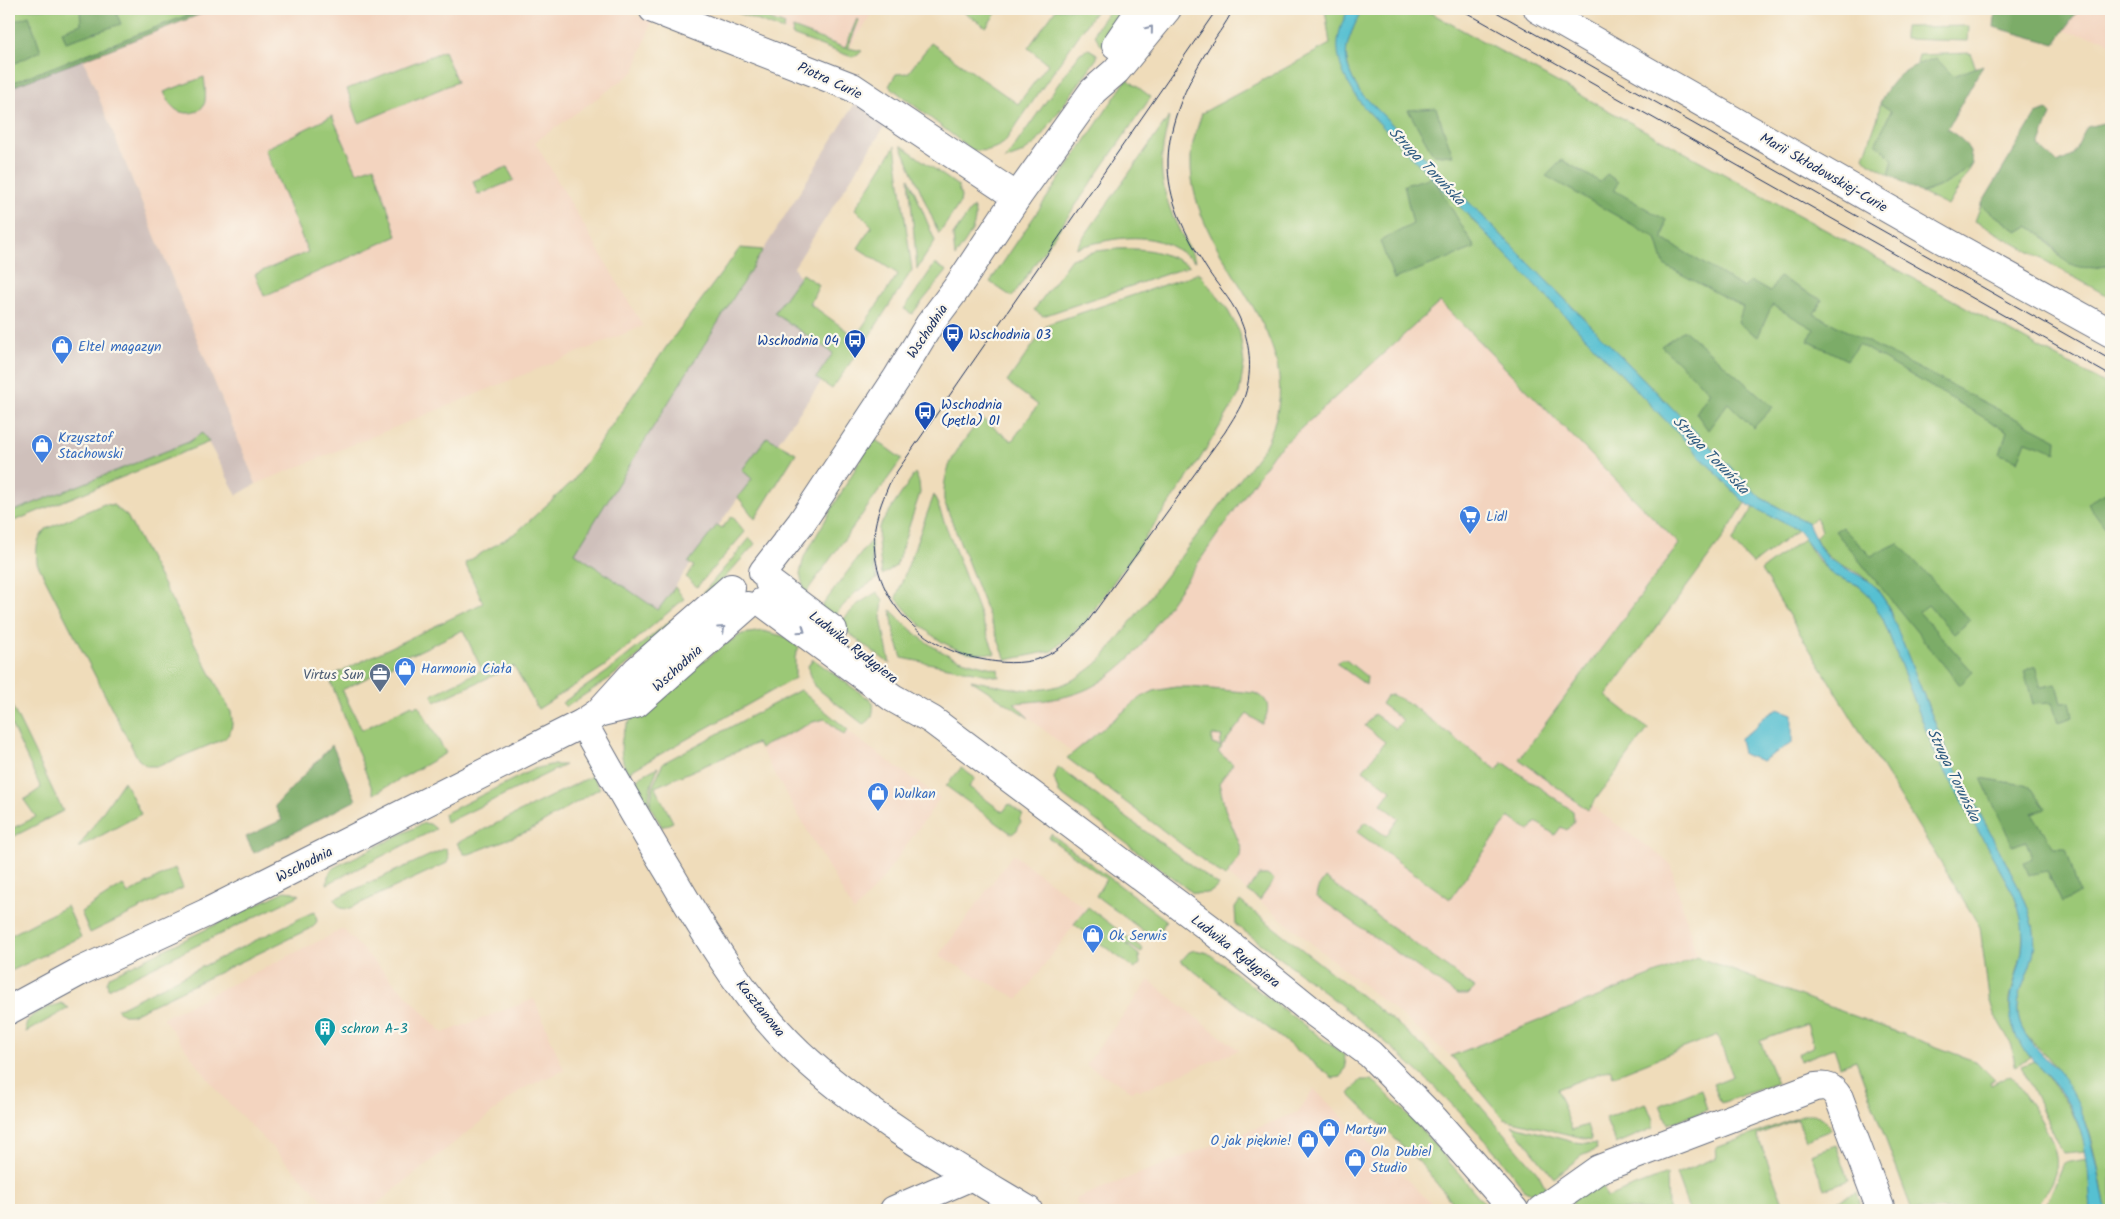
<svg xmlns="http://www.w3.org/2000/svg" width="2120" height="1219" font-family="Kalam,sans-serif">
	<rect width="100%" height="100%" fill="#fbf7ec"/>
	<filter id="ink" filterUnits="userSpaceOnUse"><feTurbulence type="fractalNoise" baseFrequency=".02" numOctaves="2"/><feDisplacementMap in="SourceGraphic" scale="10" xChannelSelector="R" yChannelSelector="G"/><feConvolveMatrix kernelMatrix="1 2 1 2 8 2 1 2 1" color-interpolation-filters="sRGB"/></filter>
	<filter id="wash" filterUnits="userSpaceOnUse"><feTurbulence type="fractalNoise" baseFrequency=".0096" numOctaves="4" result="noise"/><feDisplacementMap in="SourceGraphic" scale="20" xChannelSelector="R" yChannelSelector="G"/><feGaussianBlur stdDeviation="1.12" result="paint"/><feColorMatrix in="noise" values="0 0 0 0 0 0 0 0 0 0 0 0 0 0 0 0 0 1.4 0 .05"/><feComposite in="paint" operator="in"/></filter>
	<g filter="url(#wash)">
		<rect width="100%" height="100%" fill="#efdcba"/>
		<g fill="#f3d4bf">
			<path d="M201,9H617L652,21L634,72L535,142L643,326L256,484L81,54Z"/>
			<path d="M727,9H876L846,53Z"/>
			<path d="M2068,9H2111V45L2104,39L2072,33L2058,28Z"/>
			<path d="M1440,302L1679,544L1517,760L1518,761L1522,756L1670,863L1697,957L1451,1056L1200,853L1029,718L1014,703L1052,700L1088,690L1116,671L1138,650L1274,453Z"/>
			<path d="M816,709L940,798L881,881L854,912L760,748Z"/>
			<path d="M1013,854L1086,909L1019,999L939,956Z"/>
			<path d="M343,929L443,1033L534,999L564,1070L522,1089L369,1210H333L217,1091L163,1018Z"/>
			<path d="M1149,980L1208,1027L1239,1050L1139,1091L1137,1088L1132,1091L1086,1065Z"/>
			<path d="M1314,1089L1438,1210H1091L1076,1204L1077,1198L1298,1112Z"/>
		</g>
		<g fill="#cfc0bb">
			<path d="M81,54L256,484L237,495L208,442L9,521V82Z"/>
			<path d="M857,100L887,123L794,267L839,357L658,610L575,553Z"/>
		</g>
		<g fill="#9bc876" stroke="#5b7c6a">
			<path d="M9,9H204L9,84Z"/>
			<path d="M727,9H742L785,25L783,30Z"/>
			<path d="M959,9H999L986,27Z"/>
			<path d="M1056,9H1097L1004,143C993,150 985,152 972,150L889,86L896,74L908,73L931,43L1018,104L1048,64L1028,48Z"/>
			<path d="M1110,9H1130L1105,47L1100,44L1095,35L1096,29Z"/>
			<path d="M1325,9H1349C1330,44 1341,74 1362,105L1745,503L1725,535L1606,696L1648,729L1588,810L1519,759L1679,544L1440,302L1274,453L1138,650C1095,693 1074,699 1014,703L1029,718L971,680C1027,692 1057,700 1103,658L1264,448C1325,331 1187,266 1191,158C1191,144 1198,127 1202,113L1330,44Z"/>
			<path d="M1362,9H1424L2111,387V1210H2106C2101,1183 2097,1154 2088,1128C2083,1112 2063,1079 2053,1064C2043,1048 2023,1040 2019,1020C2013,996 2031,973 2034,950C2037,930 2029,909 2021,891L1945,748L1887,604C1882,595 1876,587 1868,580C1844,561 1831,569 1815,537L1822,530L1816,518L1808,523L1761,498L1359,91C1338,55 1346,44 1362,9Z"/>
			<path d="M857,19L859,20L848,48L862,51L858,55L852,57L792,35L793,28L845,48Z"/>
			<path d="M1969,26L1968,41L1904,39V27Z"/>
			<path d="M1089,49L1097,54V58L1037,142L1021,154L1005,160L1080,53Z"/>
			<path d="M444,51L457,82L359,123L347,89Z"/>
			<path d="M1970,53L1976,68L1954,78L1917,64L1919,55Z"/>
			<path d="M204,77C205,84 206,94 205,101C203,114 184,116 175,109C170,105 167,98 164,92Z"/>
			<path d="M1127,79L1151,97L1012,297L990,282Z"/>
			<path d="M1880,103L1891,111L1877,143L1893,160L1889,174L1868,162L1864,157L1878,117Z"/>
			<path d="M332,116L357,172L374,166L397,236L264,296L255,274L308,252L265,149Z"/>
			<path d="M1169,117C1167,130 1163,143 1162,155C1158,194 1178,229 1196,261C1187,256 1179,250 1169,245C1140,231 1106,240 1076,248Z"/>
			<path d="M901,145L958,186L961,197L960,203L939,234Z"/>
			<path d="M895,146L912,270L868,338L859,332L898,274L858,248L872,226L855,209Z"/>
			<path d="M1973,164L1948,206L1921,193C1942,187 1957,179 1973,164Z"/>
			<path d="M507,167L514,180L478,195L473,181Z"/>
			<path d="M909,178L935,241L917,269Z"/>
			<path d="M1981,205L2018,232L2028,226L2039,232L2061,258L2093,268L2111,265V298L1975,221Z"/>
			<path d="M973,207C981,225 964,242 955,257L953,235Z"/>
			<path d="M740,248L763,250L575,553L658,610L675,587L684,599L605,666L538,709L514,666L435,702L432,695L482,670L463,630L413,654L411,653L392,663L393,665L342,690L362,730L412,705L414,707L418,705L446,753L374,794L329,677L483,603L465,563L517,532L573,481L667,346Z"/>
			<path d="M1116,249C1150,248 1160,251 1190,266L1043,316L1034,310L1071,259L1096,251Z"/>
			<path d="M935,264L947,271L912,314L904,309Z"/>
			<path d="M1199,273L1226,307L1240,333L1244,364L1239,395L1195,467L1086,621L1052,651L1006,660L944,501C942,463 960,447 981,418L1012,441L1038,405L1007,382L1048,324Z"/>
			<path d="M802,274L819,285L810,304L864,343L832,389L816,378L833,353L774,313Z"/>
			<path d="M202,433L209,442L9,523V513L189,442Z"/>
			<path d="M767,437L796,453L755,519L738,497L752,479L742,470Z"/>
			<path d="M873,438L902,459L805,594L800,574L804,557Z"/>
			<path d="M915,473L919,482L920,493L896,566L882,575L878,542L879,527Z"/>
			<path d="M934,495L995,654C986,653 975,654 967,652C936,645 915,621 896,598Z"/>
			<path d="M104,504L113,505L127,516L231,712C233,723 233,732 224,739L159,766H147L138,759L37,563C36,549 36,540 46,529Z"/>
			<path d="M1754,507L1798,530L1753,564L1732,542Z"/>
			<path d="M732,516L745,532L697,587L686,577L694,566L688,563L717,525L722,528Z"/>
			<path d="M750,538L755,544L711,593H703Z"/>
			<path d="M1805,538C1811,552 1821,567 1835,575C1842,580 1852,581 1860,587C1871,595 1877,607 1883,619L1934,751L2014,895L2019,910L2023,924L2022,952L2010,998V1008L2013,1027L2017,1037L2030,1057L2015,1066L2012,1045L1994,1014L1989,998L1980,927L1761,570Z"/>
			<path d="M871,540L872,560L877,579L855,593L830,620L819,610Z"/>
			<path d="M877,592L883,600L881,618L890,664L838,625L858,604Z"/>
			<path d="M691,604L692,614L610,678L566,707L562,703L607,672Z"/>
			<path d="M891,610C929,649 945,658 998,669L999,677L902,658L894,633Z"/>
			<path d="M763,631L783,636L799,647L795,657V678L627,773C619,754 618,734 632,719L724,645L742,634Z"/>
			<path d="M813,659L873,702C874,711 873,721 863,724L814,686L808,666Z"/>
			<path d="M1341,660H1346L1367,677L1366,685L1336,663Z"/>
			<path d="M1176,687H1190L1254,693C1271,698 1270,712 1262,724L1247,714L1222,746L1220,745L1222,736L1212,735V744L1222,747L1218,752L1233,764L1219,783L1225,809L1241,847L1240,856L1225,877L1067,758L1140,698L1154,691Z"/>
			<path d="M800,690L848,730L844,735L825,719L813,722L760,748L757,743L655,787L673,822L662,827L650,806L653,786L663,763Z"/>
			<path d="M1392,695L1407,702L1497,770L1503,762L1573,811L1574,822L1567,830L1561,827L1555,835L1536,822L1529,831L1509,817L1450,899L1357,832L1366,822L1386,836L1399,818L1381,804L1391,790L1363,770L1385,742L1365,726L1374,714L1396,729L1403,720L1381,704L1386,696Z"/>
			<path d="M9,700L63,811L9,839V830L36,817L24,800L41,788L9,720Z"/>
			<path d="M550,765H565L446,823L444,814L534,769Z"/>
			<path d="M658,767L651,786L648,805L636,782L639,777Z"/>
			<path d="M1058,767L1218,885C1213,894 1203,894 1193,893L1059,793L1054,778Z"/>
			<path d="M961,768L975,778L969,787L1003,812L1009,804L1023,815L1019,819L1021,822L1018,826V829L1012,834L946,786Z"/>
			<path d="M592,776L600,788L529,831L469,854H464L457,843Z"/>
			<path d="M124,781L141,814L78,848Z"/>
			<path d="M424,823L430,824L436,829L327,884L328,876L333,868Z"/>
			<path d="M1051,834L1166,920L1160,933L1153,935L1145,932L1096,896L1106,879L1049,838Z"/>
			<path d="M446,848L449,858L447,863L348,909L340,908L334,899Z"/>
			<path d="M175,868L183,888L90,933L81,912L123,885L128,894Z"/>
			<path d="M1259,875H1267L1274,880L1260,900L1247,891Z"/>
			<path d="M1325,878L1475,988L1468,995H1457L1316,896L1318,888Z"/>
			<path d="M285,891L293,892L300,895L108,989L107,982L110,976Z"/>
			<path d="M1240,901L1400,1026L1441,1063L1458,1080L1538,1173L1548,1192L1536,1195L1525,1190C1447,1083 1341,1003 1236,925L1235,908Z"/>
			<path d="M67,906L81,937L9,972V936Z"/>
			<path d="M1088,907L1143,949L1141,953L1128,944L1127,945L1139,955L1140,964L1135,969L1074,924Z"/>
			<path d="M315,911L317,921L313,927L131,1015H123L117,1009Z"/>
			<path d="M1195,950L1208,953L1344,1055L1346,1066L1341,1077L1333,1078L1181,961L1189,952Z"/>
			<path d="M1697,957L1977,1062L1995,1080L1990,1082L1991,1085L2011,1075C2026,1099 2061,1140 2056,1169C2053,1184 2041,1198 2033,1210H1912L1856,1060L1840,1066L1834,1048L1800,1061L1798,1054L1814,1046L1807,1024L1760,1041L1777,1083L1721,1103L1713,1084L1733,1076L1717,1035L1613,1076L1610,1069L1557,1089L1572,1130L1587,1125L1592,1140L1504,1119L1451,1056Z"/>
			<path d="M61,1003L69,1008L26,1032C23,1013 47,1009 61,1003Z"/>
			<path d="M2034,1061C2060,1092 2076,1111 2087,1151L2063,1153L2021,1066Z"/>
			<path d="M1361,1080H1371L1377,1084L1416,1123L1490,1210H1458L1421,1164L1349,1094Z"/>
			<path d="M1701,1089L1707,1110L1668,1124L1660,1105Z"/>
			<path d="M1646,1103L1653,1120V1128L1616,1144L1605,1118Z"/>
			<path d="M1807,1114C1820,1113 1825,1119 1831,1130L1806,1140L1797,1119L1757,1135L1786,1210H1689L1676,1174L1717,1157L1716,1148Z"/>
			<path d="M1512,1125L1573,1142L1596,1144L1597,1149L1581,1156L1554,1178Z"/>
			<path d="M1836,1145L1849,1180L1824,1189L1811,1154Z"/>
			<path d="M2088,1159L2091,1210H2044L2064,1163Z"/>
			<path d="M1667,1174L1668,1210H1576L1569,1199L1601,1182L1607,1197Z"/>
			<path d="M1857,1192L1862,1210H1825L1824,1207Z"/>
		</g>
		<g fill="#7cac67" stroke="#4c6e62">
			<path d="M80,9H115L121,24L66,42L62,31L81,24Z"/>
			<path d="M204,9H214L9,88V84Z"/>
			<path d="M1996,9H2079L2055,44L1994,27Z"/>
			<path d="M29,16L41,51L9,66V17L14,21Z"/>
			<path d="M1936,58L1953,76L1983,65L1947,129C1963,140 1969,143 1973,164C1957,179 1942,187 1921,193L1889,174L1893,160L1876,143L1891,111L1880,103C1893,75 1907,67 1936,58Z"/>
			<path d="M1436,108L1453,156L1433,154L1408,110Z"/>
			<path d="M2047,110L2051,114L2039,146L2057,163L2072,156L2087,127L2103,123L2111,125V265C2052,277 2066,246 2028,226L2018,232L1981,205L2036,114Z"/>
			<path d="M1562,160L1600,182L1607,174L1618,182L1614,190L1666,220L1663,239L1744,288L1750,281L1770,292L1779,277L1822,300L1814,314L2057,440L2056,452L2026,441L2018,461L2000,454L2007,431L1858,344L1847,360L1808,341L1814,329L1772,305L1758,337L1738,323L1743,307L1664,265L1656,238L1546,176Z"/>
			<path d="M1433,177L1475,248L1394,279L1380,241L1413,224L1404,185Z"/>
			<path d="M1684,330L1773,407L1753,428L1728,403L1708,430L1696,413L1710,392L1661,346Z"/>
			<path d="M2111,490V535L2087,503Z"/>
			<path d="M1842,527L1871,556L1898,543L1970,621L1954,634L1928,605L1919,612L1973,672L1960,685L1835,531Z"/>
			<path d="M2035,666L2041,687L2056,684L2061,703L2070,702L2073,717L2058,722L2052,703L2033,704L2024,671Z"/>
			<path d="M332,745L356,800L254,853L246,837L282,820L275,806Z"/>
			<path d="M1981,778L2030,786L2046,809L2032,813L2054,848H2066L2079,893L2062,903L2047,871L2029,875L2024,863L2032,858L2026,841L2013,846Z"/>
		</g>
		<g fill="#56c0d1" stroke="#387898">
			<path d="M1349,9H1362C1346,44 1338,55 1359,91L1761,498L1808,523L1819,546L1829,559L1869,581L1876,588L1887,604L1945,748L2021,891C2029,910 2037,929 2034,950C2031,973 2013,996 2019,1020C2024,1042 2052,1061 2065,1080C2091,1119 2097,1165 2106,1210H2091C2088,1168 2088,1133 2064,1097C2047,1071 2016,1051 2011,1019C2007,995 2019,974 2022,951C2025,931 2021,914 2014,895L1934,751L1883,619L1868,594L1858,585L1835,576L1825,567L1798,530L1745,503L1362,105C1339,72 1328,46 1349,9Z"/>
			<path d="M1778,709L1792,714V743L1762,761L1743,754L1740,738L1754,729L1763,717Z"/>
		</g>
	</g>
	<g filter="url(#ink)">
		<g fill="none" stroke-linecap="round" stroke-linejoin="round">
			<g stroke="#656c7e" stroke-width="30">
				<g id="street">
					<path d="M653,9L852,87L1017,197"/>
					<path d="M583,723C612,775 641,826 672,877C710,942 752,1012 809,1062C875,1121 953,1165 1028,1210"/>
					<path d="M894,1210L972,1176"/>
					<path d="M1541,1210L1599,1169L1815,1087C1827,1085 1832,1087 1839,1098L1881,1210"/>
				</g>
			</g>
			<g stroke="#656c7e" stroke-width="30">
				<g id="secondary">
					<path d="M1538,9L1943,240L2111,333"/>
					<path d="M1116,45L1141,9"/>
					<path d="M763,572L801,523L897,378L929,325L956,289L1017,197L1093,91L1116,71L1167,9"/>
					<path d="M769,582L833,630"/>
					<path d="M762,602L893,698L932,720L1208,927L1308,1008L1370,1054L1434,1119L1514,1210"/>
					<path d="M598,713L636,704L747,606"/>
					<path d="M9,1010L81,971L206,913L583,723L598,713L637,670L731,588"/>
				</g>
			</g>
			<use href="#street" stroke="#fff" stroke-width="28"/>
			<use href="#secondary" stroke="#fff" stroke-width="28"/>
			<g stroke="#1b2f5e" stroke-width="1">
				<path d="M1217,9L891,480C884,496 878,510 875,527C867,593 918,648 980,659C999,663 1022,665 1041,658C1060,651 1074,636 1088,621L1225,432C1232,420 1241,408 1245,395C1253,370 1250,341 1239,317C1231,299 1215,283 1205,266C1185,233 1167,200 1168,160C1169,122 1186,86 1205,54C1214,38 1226,25 1233,9"/>
				<path d="M1460,9L2111,376"/>
				<path d="M1491,9L2111,360"/>
			</g>
		</g>
		<defs><path id="oneway-chevron" d="M-2-3.5L2.5 0L-2 3.5" fill="none" stroke-width="1.6" stroke-linecap="round" stroke-linejoin="round" transform="scale(1.25)"/></defs>
		<g stroke="#8d97ae">
			<use href="#oneway-chevron" transform="translate(1150 29) rotate(-51)"/>
			<use href="#oneway-chevron" transform="translate(722 629) rotate(-42)"/>
			<use href="#oneway-chevron" transform="translate(802 630) rotate(35)"/>
		</g>
	</g>
	<defs>
		<g id="bus-pin" transform="scale(1.125)"><path d="M0 17L-7.5 6A9.5 9.5 0 1 1 7.5 6Z" fill="#1a4fb4" stroke="#fbf7ec"/><path d="M-5-6H5V4H4V6H2V4H-2V6H-4V4H-5ZM-3.5-4V0h7V-4ZM-3.5 1.2v1.5H-2V1.2ZM2 1.2v1.5H3.5V1.2Z" fill="#fff"/></g>
		<g id="shop-pin" transform="scale(1.125)"><path d="M0 17L-7.5 6A9.5 9.5 0 1 1 7.5 6Z" fill="#3f7fe0" stroke="#fbf7ec"/><path d="M-5-2.5h2.3a2.7 3.5 0 0 1 5.4 0H5L5.5 6h-11ZM-1.5-2.5h3a1.5 2.3 0 0 0-3 0Z" fill="#fff"/></g>
		<g id="supermarket-pin" transform="scale(1.125)"><path d="M0 17L-7.5 6A9.5 9.5 0 1 1 7.5 6Z" fill="#3f7fe0" stroke="#fbf7ec"/><path d="M-6-5.5h2.5l.6 2H6L4.5 2H-2.5L-4.4-4H-6ZM-1.5 3.2a1.3 1.3 0 1 0 .1 0ZM3 3.2a1.3 1.3 0 1 0 .1 0Z" fill="#fff"/></g>
		<g id="office-pin" transform="scale(1.125)"><path d="M0 17L-7.5 6A9.5 9.5 0 1 1 7.5 6Z" fill="#5c6f8a" stroke="#fbf7ec"/><path d="M-6-3h4V-5.5h4V-3h4V5H-6ZM-1-4.5V-3h2v-1.5ZM-6 0V1H6V0Z" fill="#fff"/></g>
		<g id="building-pin" transform="scale(1.125)"><path d="M0 17L-7.5 6A9.5 9.5 0 1 1 7.5 6Z" fill="#0f9aa8" stroke="#fbf7ec"/><path d="M-4-6H4V6H1V3H-1V6H-4ZM-2.5-4.3h1.7v1.8h-1.7ZM.8-4.3h1.7v1.8H.8ZM-2.5-1h1.7V.8h-1.7ZM.8-1h1.7V.8H.8Z" fill="#fff"/></g>
	</defs>
	<g fill-rule="evenodd">
		<use href="#bus-pin" x="953" y="334"/>
		<use href="#bus-pin" x="855" y="340"/>
		<use href="#shop-pin" x="62" y="346"/>
		<use href="#bus-pin" x="925" y="412"/>
		<use href="#shop-pin" x="42" y="445"/>
		<use href="#supermarket-pin" x="1470" y="516"/>
		<use href="#shop-pin" x="405" y="668"/>
		<use href="#office-pin" x="380" y="674"/>
		<use href="#shop-pin" x="878" y="793"/>
		<use href="#shop-pin" x="1093" y="935"/>
		<use href="#building-pin" x="325" y="1028"/>
		<use href="#shop-pin" x="1329" y="1129"/>
		<use href="#shop-pin" x="1308" y="1140"/>
		<use href="#shop-pin" x="1355" y="1159"/>
	</g>
	<g text-anchor="middle" stroke-width="4.5" stroke-linejoin="round" paint-order="stroke">
		<g font-size="14" fill="#1b2f5e" stroke="#fbf7ec">
			<text transform="translate(830 80) rotate(25)" y="5">Piotra Curie</text>
			<text transform="translate(1824 172) rotate(30)" y="5">Marii Skłodowskiej-Curie</text>
			<text transform="translate(927 331) rotate(-56)" y="5">Wschodnia</text>
			<text transform="translate(854 647) rotate(38)" y="5">Ludwika Rydygiera</text>
			<text transform="translate(677 668) rotate(-42)" y="5">Wschodnia</text>
			<text transform="translate(304 864) rotate(-27)" y="5">Wschodnia</text>
			<text transform="translate(1236 951) rotate(38)" y="5">Ludwika Rydygiera</text>
			<text transform="translate(761 1008) rotate(51)" y="5">Kasztanowa</text>
		</g>
		<g font-size="14" fill="#164399" stroke="#fbf7ec" text-anchor="start">
			<text x="969" y="339">Wschodnia 03</text>
			<text x="839" y="345" text-anchor="end">Wschodnia 04</text>
			<text x="941" y="409">Wschodnia<tspan x="941" dy="16">(pętla) 01</tspan></text>
		</g>
		<g font-size="14" fill="#366cbe" stroke="#fbf7ec" text-anchor="start">
			<text x="78" y="351">Eltel magazyn</text>
			<text x="58" y="442">Krzysztof<tspan x="58" dy="16">Stachowski</tspan></text>
			<text x="1486" y="521">Lidl</text>
			<text x="421" y="673">Harmonia Ciała</text>
			<text x="894" y="798">Wulkan</text>
			<text x="1109" y="940">Ok Serwis</text>
			<text x="1345" y="1134">Martyn</text>
			<text x="1292" y="1145" text-anchor="end">O jak pięknie!</text>
			<text x="1371" y="1156">Ola Dubiel<tspan x="1371" dy="16">Studio</tspan></text>
		</g>
		<g font-size="14" fill="#4e5e75" stroke="#fbf7ec" text-anchor="end">
			<text x="364" y="679">Virtus Sun</text>
		</g>
		<g font-size="14" fill="#0d838f" stroke="#fbf7ec" text-anchor="start">
			<text x="341" y="1033">schron A-3</text>
		</g>
		<g font-size="15" font-style="italic" fill="#2d5a80" stroke="#fbf7ec">
			<text transform="translate(1427 166) rotate(46)" y="5">Struga Toruńska</text>
			<text transform="translate(1711 455) rotate(46)" y="5">Struga Toruńska</text>
			<text transform="translate(1954 775) rotate(64)" y="5">Struga Toruńska</text>
		</g>
	</g>
	<rect width="2120" height="1219" fill="none" stroke="#fbf7ec" stroke-width="30"/>
</svg>
